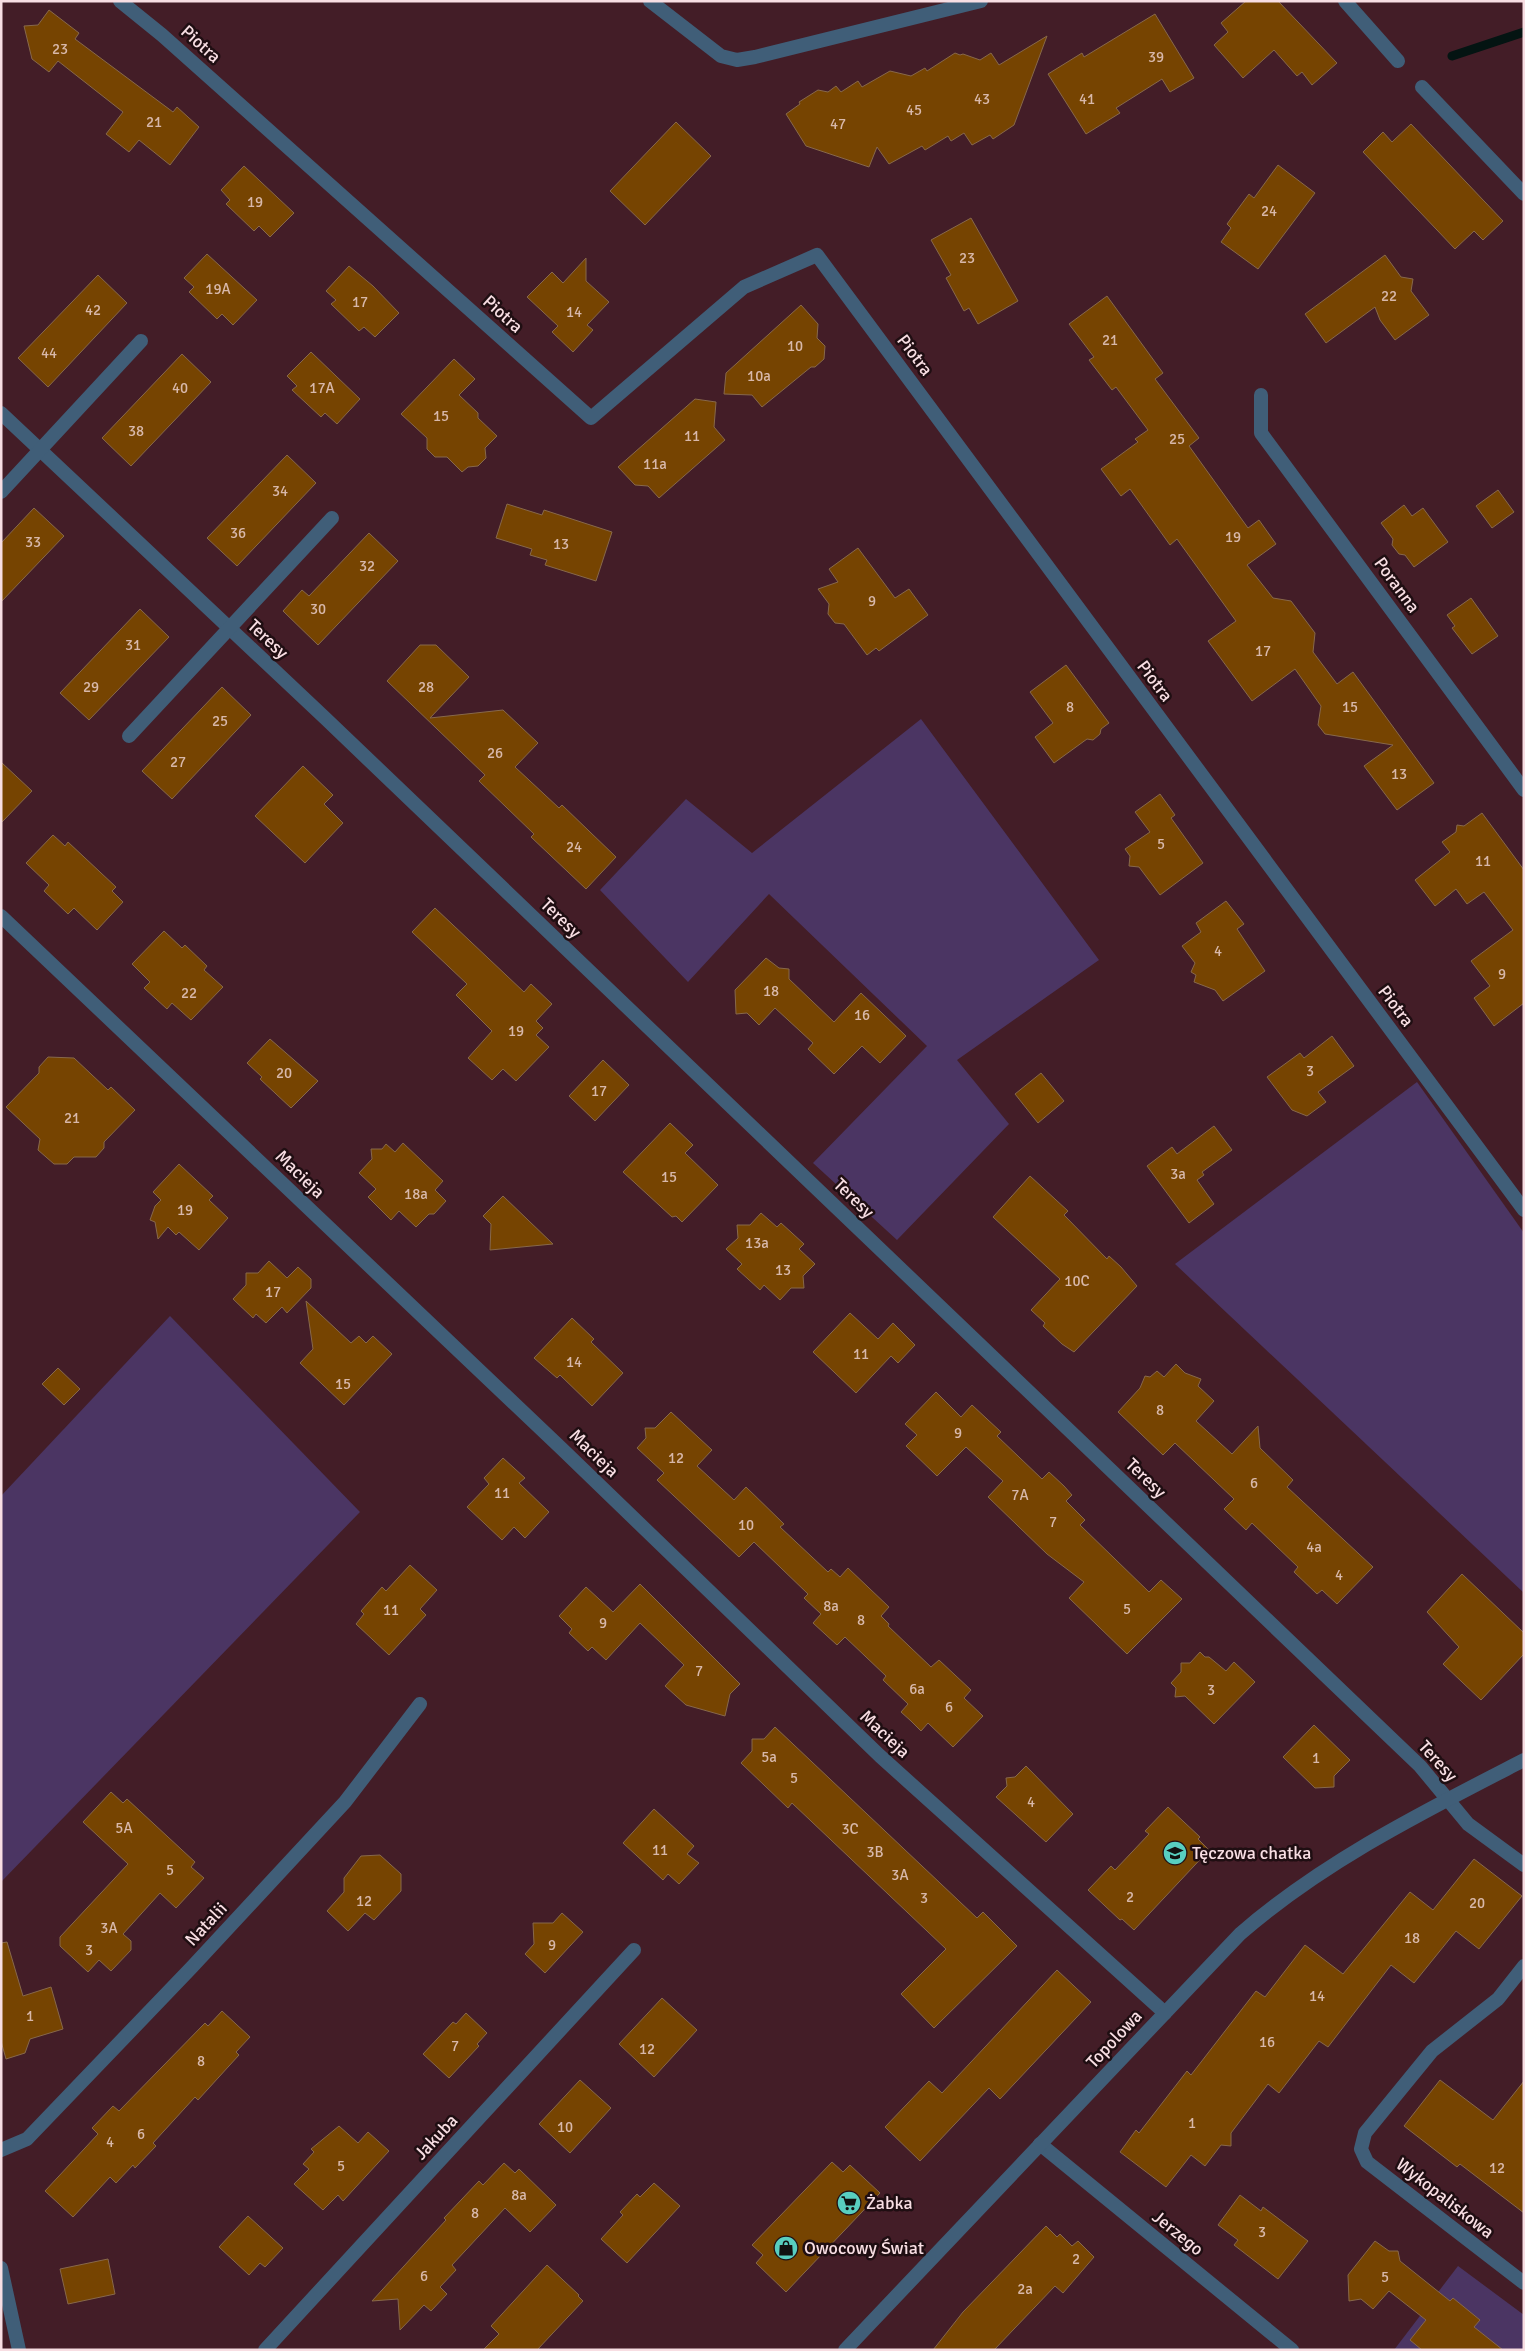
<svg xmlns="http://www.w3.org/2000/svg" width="1525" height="2351" font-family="Signika,sans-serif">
	<rect width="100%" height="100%" fill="#431d27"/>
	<g fill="#4b3563">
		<path d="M921,719L1099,960L957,1060L1009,1124L897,1240L813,1163L927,1046L769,894L688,982L600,890L686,799L752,853Z"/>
		<path d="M1417,1082L1524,1233V1593L1175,1264Z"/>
		<path d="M170,1316L360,1512L1,1882V1496Z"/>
		<path d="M1458,2266L1524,2315V2350H1394Z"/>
	</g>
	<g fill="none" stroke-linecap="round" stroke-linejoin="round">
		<path stroke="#041412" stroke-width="9" d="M1452,56L1524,32"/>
	</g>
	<g fill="#764401" stroke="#87684b">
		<path d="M1246,1H1278L1337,63L1312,85L1302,72L1297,76L1274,50L1243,78L1214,45L1228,32L1221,23Z"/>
		<path d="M49,10L79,33L75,39L173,112L177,107L199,127L170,165L139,140L129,152L106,134L123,112L58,61L49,72L32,59L24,26L38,25Z"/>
		<path d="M1155,14L1194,78L1170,92L1162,79L1116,108L1120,113L1086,134L1048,74L1082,53L1084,57Z"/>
		<path d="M1047,36L1014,125L993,139L990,135L972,145L964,133L951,141L948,136L925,150L922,146L889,164L877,147L869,167L806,146L786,114L800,104L799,102L818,90L828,92L836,86L841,92L858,81L862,87L890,71L911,76L925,68L927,71L955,53L960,55L963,54L980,60L991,53L999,65Z"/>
		<path d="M676,122L711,156L645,225L610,191Z"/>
		<path d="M1411,124L1503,221L1483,240L1474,231L1455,249L1363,152L1383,132L1392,142Z"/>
		<path d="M1278,165L1315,193L1258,269L1221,242L1231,228L1227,224L1249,194L1254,198Z"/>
		<path d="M244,166L294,213L270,237L259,226L254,231L226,204L230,200L221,190Z"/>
		<path d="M971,218L1018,301L978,324L969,308L964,311L946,278L951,275L931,240Z"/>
		<path d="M207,254L257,300L233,325L222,314L217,319L189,292L194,287L184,278Z"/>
		<path d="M1385,255L1401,277L1413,279L1411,291L1429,315L1395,340L1380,320L1375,307L1326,343L1305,314Z"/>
		<path d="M586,258V281L609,302L587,325L593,330L573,352L552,332L558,326L527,297L552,272L563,283Z"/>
		<path d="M349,266L373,286L399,313L375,337L364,327L359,331L331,304L336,300L326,291Z"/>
		<path d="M98,275L127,303L48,387L18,358Z"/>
		<path d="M1107,296L1163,373L1155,379L1199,438L1189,446L1248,528L1259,520L1276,544L1247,565L1273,598L1291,601L1315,633L1313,652L1337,684L1353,672L1434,783L1397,810L1364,766L1393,745L1325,734L1318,725L1321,706L1295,669L1252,701L1208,641L1236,621L1177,539L1170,545L1130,489L1121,496L1101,469L1138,442L1135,439L1148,430L1116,387L1112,390L1089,360L1094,357L1069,324Z"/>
		<path d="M801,305L818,324L817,338L825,346L824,359L815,367H811L762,407L752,395L724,394L726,373Z"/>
		<path d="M311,352L360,399L337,424L325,413L321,417L292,390L297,386L287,376Z"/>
		<path d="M182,354L211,382L131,466L102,438Z"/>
		<path d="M454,359L475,379L459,395L478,413V418L497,436L485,448L486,458L478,466L468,467L462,472L447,457H435L427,449V438L401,414Z"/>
		<path d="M695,399L716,402L714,427L725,440L659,498L648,486L635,485L618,467Z"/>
		<path d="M287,455L316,483L237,566L207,538Z"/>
		<path d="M1498,490L1514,512L1492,528L1476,506Z"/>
		<path d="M507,504L542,515L544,510L612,532L596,581L545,565L547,560L530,555L532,549L496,538Z"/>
		<path d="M1404,505L1412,516L1423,508L1448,542L1414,567L1405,555L1399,554L1392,545L1393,539L1381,523Z"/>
		<path d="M34,508L64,536L1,602V543Z"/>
		<path d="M369,533L398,561L318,645L283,611L302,590L309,596Z"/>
		<path d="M858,548L895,598L909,589L928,615L879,651L876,648L867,655L844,624L835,623L828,614L829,604L818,589L838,582L829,569Z"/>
		<path d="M1471,598L1498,636L1472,654L1452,628L1455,626L1447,615Z"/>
		<path d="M140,609L169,637L89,720L60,693Z"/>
		<path d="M420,645H436L469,677L430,718L503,710L538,743L515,767L559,808L562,805L616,857L586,889L531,837L534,834L479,781L485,775L387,681Z"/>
		<path d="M1066,665L1109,723L1101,729L1100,734L1093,740L1087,739L1054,763L1035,737L1053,723L1030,692Z"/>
		<path d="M222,687L251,715L172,799L142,771Z"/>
		<path d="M1,762L32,791L1,823Z"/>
		<path d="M303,766L333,795L324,804L343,823L305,863L255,816Z"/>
		<path d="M1160,794L1175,815L1171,818L1203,863L1160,895L1139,867L1129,866L1130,856L1125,849L1150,832L1135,812Z"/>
		<path d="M1482,813L1524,870V1003L1494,1026L1474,998L1490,986L1471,961L1513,930L1484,892L1467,904L1456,889L1435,906L1415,880L1450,852L1442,842L1456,832L1457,825L1464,826Z"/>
		<path d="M53,835L65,846L68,842L116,887L112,891L123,902L97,930L74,908L68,914L44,891L49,885L26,863Z"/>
		<path d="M1226,901L1244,924L1237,929L1265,971L1223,1001L1215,990L1194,982L1196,975L1191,972L1195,963L1182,946L1201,932L1196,923Z"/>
		<path d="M435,908L524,992L531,984L552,1004L536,1021L543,1028L536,1035L549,1047L516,1081L503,1069L492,1080L468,1058L492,1031L456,995L467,984L412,932Z"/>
		<path d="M164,931L182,948L185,945L207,966L204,970L223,987L191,1020L172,1003L167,1009L144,988L150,982L132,964Z"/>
		<path d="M766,958L779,968L789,969V979L834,1022L861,993L906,1036L880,1063L862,1046L834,1074L808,1049L813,1043L775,1008L759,1025L747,1013L736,1014L735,990Z"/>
		<path d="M1332,1036L1354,1066L1318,1092L1326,1102L1307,1116L1292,1110L1267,1077L1300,1053L1304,1058Z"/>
		<path d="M270,1039L318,1081L291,1108L260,1079L262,1077L247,1063Z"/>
		<path d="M48,1057L74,1058L108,1090L111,1087L135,1110L104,1142V1148L96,1157H74L67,1164H54L38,1150L40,1139L6,1107L39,1073V1067Z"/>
		<path d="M603,1060L629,1085L595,1121L569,1096Z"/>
		<path d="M1041,1073L1064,1101L1038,1123L1015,1094Z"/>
		<path d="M670,1123L693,1145L685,1153L718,1185L682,1222L676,1216L672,1217L623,1172Z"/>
		<path d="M1214,1126L1232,1150L1202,1172L1204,1175L1197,1180L1214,1204L1189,1223L1147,1166L1172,1147L1177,1154Z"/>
		<path d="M403,1143L443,1181L435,1190L446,1201L434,1214H429L416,1227L399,1211L391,1220L368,1197L376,1189L359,1173L372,1159L371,1149H382L386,1144L395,1152Z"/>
		<path d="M179,1164L213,1196L209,1200L228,1218L199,1250L179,1232L176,1235L168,1227L158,1239L155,1222L150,1220L155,1206L161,1200L153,1192Z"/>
		<path d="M1030,1176L1068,1211L1064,1215L1107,1259L1109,1256L1121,1267L1137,1286L1074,1352L1062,1344L1043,1326L1045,1323L1031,1310L1060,1279L993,1217Z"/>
		<path d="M503,1196L553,1244L490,1250L491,1224L483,1216Z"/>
		<path d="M761,1213L777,1227L781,1223L792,1233L804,1244L799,1249L815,1264L803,1276L804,1288H791L780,1300L764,1285L760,1290L748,1279L737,1269L742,1264L726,1249L738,1238L737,1225H750Z"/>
		<path d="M269,1261L287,1278L298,1267L311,1279V1288L287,1313L282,1307L266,1323L256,1314L253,1318L233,1299L246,1285V1273H258Z"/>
		<path d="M306,1301L351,1343L359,1336L366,1343L373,1336L392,1354L344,1405L300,1363L313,1349Z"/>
		<path d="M850,1313L878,1339L893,1323L915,1345L898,1363L891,1356L856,1393L813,1352Z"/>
		<path d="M572,1318L594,1339L591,1342L623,1373L592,1406L560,1375L557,1378L534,1358Z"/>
		<path d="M1176,1364L1185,1373L1201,1379L1198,1386L1214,1401L1196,1421L1232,1454L1258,1426L1260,1448L1293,1480L1287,1487L1373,1567L1337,1604L1322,1590L1317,1594L1294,1572L1298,1567L1252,1523L1246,1530L1224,1509L1234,1499L1175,1443L1163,1455L1118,1412L1140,1388L1145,1376L1150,1377L1157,1371L1164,1377Z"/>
		<path d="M58,1368L80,1389L64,1405L42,1384Z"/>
		<path d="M936,1392L961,1417L972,1405L1001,1432L997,1436L1042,1479L1049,1472L1064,1486L1072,1495L1066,1501L1085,1520L1080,1525L1149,1592L1161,1580L1182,1599L1127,1654L1069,1598L1084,1582L1047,1554L988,1497L1003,1481L966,1447L937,1476L906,1446L917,1435L905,1424Z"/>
		<path d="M671,1412L712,1450L697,1466L734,1500L746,1487L784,1524L780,1527L828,1572L831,1569L840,1577L848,1568L889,1607L881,1616L889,1624L888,1626L931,1667L939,1660L971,1690L964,1698L983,1716L953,1747L928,1723L921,1731L911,1721L901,1712L908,1704L883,1680L886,1676L845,1637L837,1645L813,1623L821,1614L804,1598L808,1594L754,1542L739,1557L657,1480L664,1473L637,1448L646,1438L645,1428H655Z"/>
		<path d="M503,1458L525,1478L519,1483L549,1512L525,1538L514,1527L502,1540L467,1507L489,1484L484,1478Z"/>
		<path d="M410,1565L437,1590L420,1609L426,1615L389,1655L356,1624L364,1614L361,1611L382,1587L386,1591Z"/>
		<path d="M1462,1574L1524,1633V1654L1481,1700L1443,1664L1459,1647L1427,1612Z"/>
		<path d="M640,1584L740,1684L730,1694L725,1716L686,1705L665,1686L684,1665L640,1623L606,1660L592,1647L588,1651L569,1633L572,1629L559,1616L586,1587L613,1612Z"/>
		<path d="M1200,1652L1205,1657H1209L1226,1671L1234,1662L1255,1682L1214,1724L1185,1696L1175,1697L1176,1688L1171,1683L1181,1672V1663H1190Z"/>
		<path d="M1314,1725L1350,1760L1334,1776V1787L1315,1788L1283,1757Z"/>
		<path d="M775,1727L977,1918L983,1912L1017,1946L934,2028L901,1994L946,1949L792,1803L788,1808L741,1763L752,1751V1739H764Z"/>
		<path d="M1026,1766L1073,1814L1046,1842L996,1797L1007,1786L1006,1778L1015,1777Z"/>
		<path d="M111,1792L123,1803L127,1799L195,1862L191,1867L204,1878L176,1908L160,1893L123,1934L131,1941V1950L111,1971L99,1960L88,1972L60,1946V1937L128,1864L83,1822Z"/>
		<path d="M1168,1807L1200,1837L1198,1839L1209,1850L1134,1930L1122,1919L1120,1920L1088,1890L1111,1866L1115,1870L1149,1834L1145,1831Z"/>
		<path d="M654,1809L694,1846L687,1854L699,1863L679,1884L668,1874L663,1880L623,1843Z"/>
		<path d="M380,1855L401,1874V1891L374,1920L365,1913L348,1931L327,1911L344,1892V1878L361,1856Z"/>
		<path d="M1474,1859L1522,1896L1479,1949L1456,1931L1414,1983L1391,1965L1328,2047L1319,2041L1279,2093L1268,2084L1231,2133V2146L1221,2145L1205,2166L1191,2155L1166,2187L1120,2152L1136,2130L1139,2133L1187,2071L1191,2075L1256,1991L1265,1997L1305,1945L1343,1974L1410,1892L1433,1910Z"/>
		<path d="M562,1913L583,1932L545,1973L525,1954L534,1944L533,1923H553Z"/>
		<path d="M7,1942L23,1996L51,1987L63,2029L30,2039L25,2053L6,2059L1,2041V1943Z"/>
		<path d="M1057,1970L1091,2002L1000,2099L989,2088L920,2161L885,2127L929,2081L942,2093Z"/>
		<path d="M662,1998L697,2030L654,2077L619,2044Z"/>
		<path d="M222,2011L250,2037L236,2052L239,2055L198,2100L195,2097L153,2143L156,2146L135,2168L133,2165L116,2183L110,2177L73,2217L45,2191L98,2134L92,2128L113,2106L119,2111L205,2023L208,2026Z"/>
		<path d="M466,2013L487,2033L477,2044L479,2046L449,2078L423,2054L453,2022L456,2024Z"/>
		<path d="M580,2080L611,2108L570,2153L539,2124Z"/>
		<path d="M1440,2080L1493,2120L1524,2081V2213L1460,2164L1457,2167L1404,2126Z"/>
		<path d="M339,2126L358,2143L368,2132L389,2151L343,2201L338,2195L323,2210L294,2184L309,2169L303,2164L314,2152L311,2149Z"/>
		<path d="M832,2162L843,2172L850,2165L880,2193L786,2292L756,2263L763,2255L752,2245Z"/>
		<path d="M504,2163L515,2173L519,2169L556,2205L530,2232L505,2208L452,2265L456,2270L440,2287L447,2294L431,2311L424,2305L400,2330L398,2299L372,2301L446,2220L444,2218L479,2181L483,2185Z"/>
		<path d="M654,2183L680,2206L627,2263L601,2239L623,2215L620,2212L637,2194L640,2197Z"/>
		<path d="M1240,2195L1261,2211L1263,2207L1308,2241L1278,2279L1234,2245L1238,2240L1218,2225Z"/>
		<path d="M248,2216L283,2248L265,2267L260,2263L249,2275L219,2247Z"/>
		<path d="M1046,2226L1057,2237L1060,2234L1072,2246L1078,2241L1094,2257L1063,2293L1055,2286L994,2350H933L963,2312Z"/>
		<path d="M1375,2241L1389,2251H1398L1400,2261L1450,2301L1453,2298L1480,2320L1474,2327L1503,2350H1422L1410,2340L1426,2320L1389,2291L1373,2309L1361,2299L1349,2301L1348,2275Z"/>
		<path d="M108,2259L115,2294L68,2304L60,2269Z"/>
		<path d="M547,2265L579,2295L578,2296L583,2301L537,2350H483L499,2334L491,2326Z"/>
	</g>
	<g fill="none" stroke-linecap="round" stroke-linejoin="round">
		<g stroke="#405e78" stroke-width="14">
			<path d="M120,1L162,35L591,418L744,287L817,255L1524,1210"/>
			<path d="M650,1L721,56L737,60L755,57L981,1"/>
			<path d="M1345,1L1398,61"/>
			<path d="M1422,87L1524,194"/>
			<path d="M1261,395V433L1524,790"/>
			<path d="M1,413L325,718L1420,1766L1468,1824L1524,1865"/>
			<path d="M1,492L141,341"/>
			<path d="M129,736L332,518"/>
			<path d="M1,916L561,1448L880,1756L1165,2013"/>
			<path d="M1524,1966L1498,1999L1432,2051L1365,2133L1361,2149L1367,2162L1524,2283"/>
			<path d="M1040,2144L1292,2350"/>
			<path d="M1,2150L27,2139L192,1967L345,1802L420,1704"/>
			<path d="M265,2350L634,1950"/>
			<path d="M845,2350L1240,1934C1324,1861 1425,1811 1524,1760"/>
		</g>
		<path stroke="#405e78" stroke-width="14" d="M1,2268L19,2350"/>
	</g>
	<defs>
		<g id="school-disc" transform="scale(1.25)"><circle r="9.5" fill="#58cec0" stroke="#1f0e12"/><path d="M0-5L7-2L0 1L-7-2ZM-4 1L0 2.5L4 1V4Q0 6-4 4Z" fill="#111"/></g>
		<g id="supermarket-disc" transform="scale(1.25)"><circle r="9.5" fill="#58cec0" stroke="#1f0e12"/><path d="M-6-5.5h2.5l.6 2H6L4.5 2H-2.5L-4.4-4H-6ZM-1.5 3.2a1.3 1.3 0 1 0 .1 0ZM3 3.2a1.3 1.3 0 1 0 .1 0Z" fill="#111"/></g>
		<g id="shop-disc" transform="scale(1.25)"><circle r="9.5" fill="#58cec0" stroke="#1f0e12"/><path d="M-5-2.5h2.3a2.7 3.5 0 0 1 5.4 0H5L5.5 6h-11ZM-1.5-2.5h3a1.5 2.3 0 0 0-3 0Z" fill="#111"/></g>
	</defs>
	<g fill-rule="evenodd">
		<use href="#school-disc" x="1175" y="1853"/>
		<use href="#supermarket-disc" x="849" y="2203"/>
		<use href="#shop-disc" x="786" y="2248"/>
	</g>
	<g text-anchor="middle" stroke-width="5" stroke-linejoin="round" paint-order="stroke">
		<g font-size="15" fill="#d8b8aa">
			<text x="60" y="54">23</text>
			<text x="1156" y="62">39</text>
			<text x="982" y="104">43</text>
			<text x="1087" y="104">41</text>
			<text x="914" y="115">45</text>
			<text x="154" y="127">21</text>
			<text x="838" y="129">47</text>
			<text x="255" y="207">19</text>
			<text x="1269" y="216">24</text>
			<text x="967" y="263">23</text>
			<text x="218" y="294">19A</text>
			<text x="1389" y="301">22</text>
			<text x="360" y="307">17</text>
			<text x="93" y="315">42</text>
			<text x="574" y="317">14</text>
			<text x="1110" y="345">21</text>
			<text x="795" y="351">10</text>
			<text x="49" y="358">44</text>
			<text x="759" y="381">10a</text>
			<text x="180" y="393">40</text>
			<text x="322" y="393">17A</text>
			<text x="441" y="421">15</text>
			<text x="136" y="436">38</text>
			<text x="692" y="441">11</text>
			<text x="1177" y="444">25</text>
			<text x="655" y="469">11a</text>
			<text x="280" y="496">34</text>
			<text x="238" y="538">36</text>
			<text x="1233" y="542">19</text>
			<text x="33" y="547">33</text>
			<text x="561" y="549">13</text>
			<text x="367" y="571">32</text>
			<text x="872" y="606">9</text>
			<text x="318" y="614">30</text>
			<text x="133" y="650">31</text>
			<text x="1263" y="656">17</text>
			<text x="91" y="692">29</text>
			<text x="426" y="692">28</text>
			<text x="1070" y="712">8</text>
			<text x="1350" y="712">15</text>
			<text x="220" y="726">25</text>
			<text x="495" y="758">26</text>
			<text x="178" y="767">27</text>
			<text x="1399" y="779">13</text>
			<text x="1161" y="849">5</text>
			<text x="574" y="852">24</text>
			<text x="1483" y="866">11</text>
			<text x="1218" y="956">4</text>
			<text x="1502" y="979">9</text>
			<text x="771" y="996">18</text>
			<text x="189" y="998">22</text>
			<text x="862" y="1020">16</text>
			<text x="516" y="1036">19</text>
			<text x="1310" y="1076">3</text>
			<text x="284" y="1078">20</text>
			<text x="599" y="1096">17</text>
			<text x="72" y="1123">21</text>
			<text x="1178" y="1179">3a</text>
			<text x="669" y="1182">15</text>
			<text x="416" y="1199">18a</text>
			<text x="185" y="1215">19</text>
			<text x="757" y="1248">13a</text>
			<text x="783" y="1275">13</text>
			<text x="1077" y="1286">10C</text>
			<text x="273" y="1297">17</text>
			<text x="861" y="1359">11</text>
			<text x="574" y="1367">14</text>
			<text x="343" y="1389">15</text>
			<text x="1160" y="1415">8</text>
			<text x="958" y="1438">9</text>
			<text x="676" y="1463">12</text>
			<text x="1254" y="1488">6</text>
			<text x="502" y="1498">11</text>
			<text x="1020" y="1500">7A</text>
			<text x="1053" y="1527">7</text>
			<text x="746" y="1530">10</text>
			<text x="1314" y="1552">4a</text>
			<text x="1339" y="1580">4</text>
			<text x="831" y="1611">8a</text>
			<text x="1127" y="1614">5</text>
			<text x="391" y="1615">11</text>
			<text x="861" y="1625">8</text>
			<text x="603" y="1628">9</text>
			<text x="699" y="1676">7</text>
			<text x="917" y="1694">6a</text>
			<text x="1211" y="1695">3</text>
			<text x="949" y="1712">6</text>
			<text x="769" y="1762">5a</text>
			<text x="1316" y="1763">1</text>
			<text x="794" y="1783">5</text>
			<text x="1031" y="1807">4</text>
			<text x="124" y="1833">5A</text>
			<text x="850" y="1834">3C</text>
			<text x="660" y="1855">11</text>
			<text x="875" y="1857">3B</text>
			<text x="170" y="1875">5</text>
			<text x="900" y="1880">3A</text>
			<text x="1130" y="1902">2</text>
			<text x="924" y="1903">3</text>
			<text x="364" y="1906">12</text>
			<text x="1477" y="1908">20</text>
			<text x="109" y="1933">3A</text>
			<text x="1412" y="1943">18</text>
			<text x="552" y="1950">9</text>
			<text x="89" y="1955">3</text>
			<text x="1317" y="2001">14</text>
			<text x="30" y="2021">1</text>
			<text x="1267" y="2047">16</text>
			<text x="455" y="2051">7</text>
			<text x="647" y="2054">12</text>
			<text x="201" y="2066">8</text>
			<text x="1192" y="2128">1</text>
			<text x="565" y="2132">10</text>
			<text x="141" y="2139">6</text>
			<text x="110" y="2147">4</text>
			<text x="341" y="2171">5</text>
			<text x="1497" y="2173">12</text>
			<text x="519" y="2200">8a</text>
			<text x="475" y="2218">8</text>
			<text x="1262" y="2237">3</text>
			<text x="1076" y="2264">2</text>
			<text x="424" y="2281">6</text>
			<text x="1385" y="2282">5</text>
			<text x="1025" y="2294">2a</text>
		</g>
		<g font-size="18" fill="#f8dee3" stroke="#1f0e12">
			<text transform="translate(201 44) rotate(42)" y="6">Piotra</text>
			<text transform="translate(503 314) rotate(42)" y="6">Piotra</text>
			<text transform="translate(915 355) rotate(53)" y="6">Piotra</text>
			<text transform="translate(1397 585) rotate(54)" y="6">Poranna</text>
			<text transform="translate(268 639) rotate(43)" y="6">Teresy</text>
			<text transform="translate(1155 681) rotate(53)" y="6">Piotra</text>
			<text transform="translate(561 918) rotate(44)" y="6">Teresy</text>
			<text transform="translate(1396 1006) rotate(53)" y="6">Piotra</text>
			<text transform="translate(300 1174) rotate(44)" y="6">Macieja</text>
			<text transform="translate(854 1198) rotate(44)" y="6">Teresy</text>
			<text transform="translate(594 1453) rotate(44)" y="6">Macieja</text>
			<text transform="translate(1146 1478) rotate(44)" y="6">Teresy</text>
			<text transform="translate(885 1734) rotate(43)" y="6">Macieja</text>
			<text transform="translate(1438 1761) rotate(48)" y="6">Teresy</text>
			<text transform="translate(206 1924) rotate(-47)" y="6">Natalii</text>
			<text transform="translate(1114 2039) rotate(-47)" y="6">Topolowa</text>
			<text transform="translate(436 2137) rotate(-47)" y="6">Jakuba</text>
			<text transform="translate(1445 2198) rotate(38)" y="6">Wykopaliskowa</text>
			<text transform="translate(1178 2233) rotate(39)" y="6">Jerzego</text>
		</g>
		<g font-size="18" fill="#f8dee3" stroke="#1f0e12" text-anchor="start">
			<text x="1192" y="1859">Tęczowa chatka</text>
			<text x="866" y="2209">Żabka</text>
			<text x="804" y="2254">Owocowy Świat</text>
		</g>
	</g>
	<rect width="1525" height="2351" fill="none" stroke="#f8dee3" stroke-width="5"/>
</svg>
